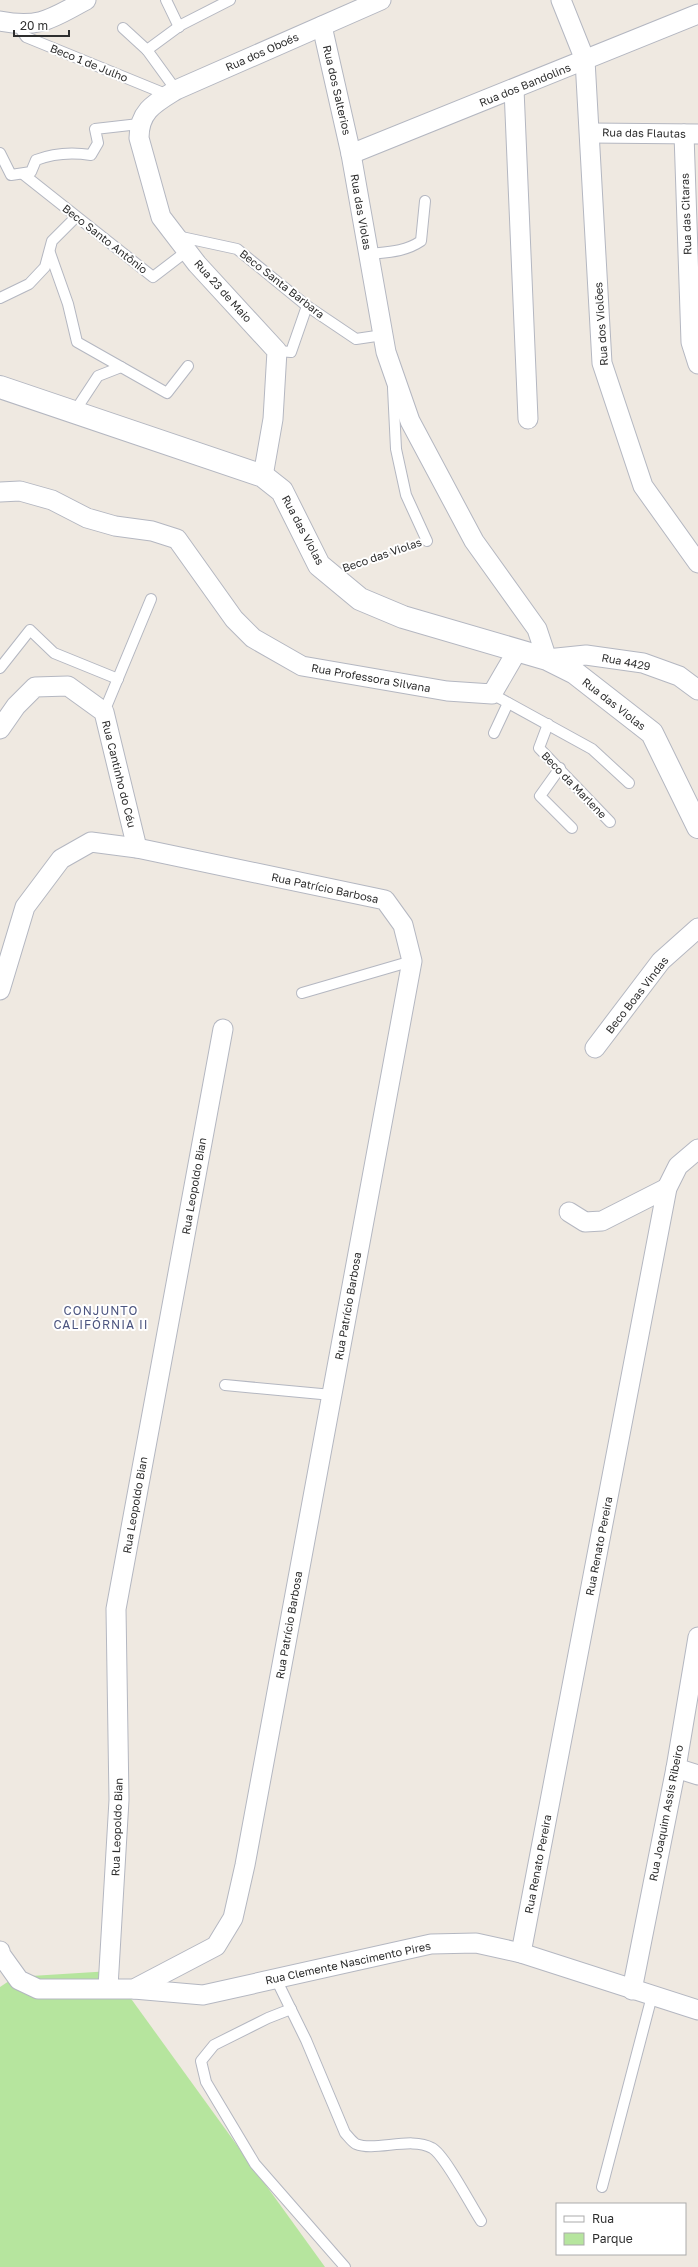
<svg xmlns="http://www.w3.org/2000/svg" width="698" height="2267" font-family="'Golos Text',sans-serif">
	<rect width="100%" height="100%" fill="#efe9e1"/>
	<path fill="#b6e59e" d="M111,1971L325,2267H0V1987L15,1977Z"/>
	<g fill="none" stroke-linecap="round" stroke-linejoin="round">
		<g stroke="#b4b7c1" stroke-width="12">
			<g id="service">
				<path d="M166,0L179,27"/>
				<path d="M17,24L26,37L168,95"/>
				<path d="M123,28L147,50"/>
				<path d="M176,90L147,50L181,25L230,0"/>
				<path d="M0,153L11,175L31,172L36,160C54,153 72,152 91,155L98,143L95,129L139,124"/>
				<path d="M23,174L153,277L187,251"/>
				<path d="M177,236L237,249L307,306L356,339L383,335"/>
				<path d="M50,253L68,304L77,342L167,393L188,366"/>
				<path d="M369,254C387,252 405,252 421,241L425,201"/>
				<path d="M0,298L29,284L45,267L52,241L76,217"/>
				<path d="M277,351L291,352L307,306"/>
				<path d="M393,388L396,449L406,495L427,541"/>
				<path d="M75,411L98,376L121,367"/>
				<path d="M0,668L30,630L54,653L118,679"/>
				<path d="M492,694L592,749L629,783"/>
				<path d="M104,712L151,599"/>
				<path d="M548,724L539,748L610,822"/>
				<path d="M494,733L508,703"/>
				<path d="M560,768L540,796L572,828"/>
				<path d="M302,993L412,961"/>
				<path d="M225,1385L332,1395"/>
				<path d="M276,1979L306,2040L345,2133C348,2136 352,2142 356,2144C375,2152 411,2136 432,2148C445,2155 471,2206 481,2221"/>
				<path d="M291,2009L268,2018L214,2045L201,2061L206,2082L255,2164L345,2267"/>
				<path d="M602,2187L652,1996"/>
			</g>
		</g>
		<g stroke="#b4b7c1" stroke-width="21">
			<g id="minor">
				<path d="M561,0L585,60L602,363L643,486L698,563"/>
				<path d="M0,21C40,29 52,18 86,0"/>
				<path d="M322,26L351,154L386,352L410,421L474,541L537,629L547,659L586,655L643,663L679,676L698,690"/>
				<path d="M514,89L528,419"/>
				<path d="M590,133L698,134"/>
				<path d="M684,134L691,342L698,364"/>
				<path d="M351,154L698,14"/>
				<path d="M263,476L273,419L277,351L197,264L161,217L139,138C139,111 155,103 176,90L381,0"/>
				<path d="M0,492L20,491L52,500L87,518L115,526L152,531L177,539L234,619L253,638L302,666L447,691L492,694L517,651"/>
				<path d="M0,729L16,706L35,687L68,686L104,712L137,848"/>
				<path d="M0,990L25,907L61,859L91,842L137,848L385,900L403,925L412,961L245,1865L233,1918L216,1946L134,1989H38L19,1980L1,1955L0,1951"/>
				<path d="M595,1048L661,961L698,928"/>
				<path d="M569,1212L585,1222L602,1221L667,1188"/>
				<path d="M676,1768L698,1775"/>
				<path d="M521,1953L667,1188L678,1166L698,1149"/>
				<path d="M108,1987L119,1800L116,1609L223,1029"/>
				<path d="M134,1989L203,1995L431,1944L476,1943L521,1953L698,2010"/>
				<path d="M632,1990L676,1768L698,1637"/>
			</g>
		</g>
		<g stroke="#b4b7c1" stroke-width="24">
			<path id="tertiary" d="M0,387L263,476L282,491L319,565L360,599L403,617L547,659L575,673L652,733L698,827"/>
		</g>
		<path stroke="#c9c9c9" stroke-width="2.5" stroke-dasharray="3 2" stroke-linecap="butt" d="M351,566L414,545"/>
		<use href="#service" stroke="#fff" stroke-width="10"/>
		<use href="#minor" stroke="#fff" stroke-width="19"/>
		<use href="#tertiary" stroke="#fff" stroke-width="22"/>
	</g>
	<g text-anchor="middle" stroke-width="4" stroke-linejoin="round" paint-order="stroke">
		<g font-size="11" fill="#2e2e2e" stroke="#fff">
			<text transform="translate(262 52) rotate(-24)" y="4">Rua dos Oboés</text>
			<text transform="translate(89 63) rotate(22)" y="4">Beco 1 de Julho</text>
			<text transform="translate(525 85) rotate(-22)" y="4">Rua dos Bandolins</text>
			<text transform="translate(337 90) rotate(77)" y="4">Rua dos Salterios</text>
			<text transform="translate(644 133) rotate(1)" y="4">Rua das Flautas</text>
			<text transform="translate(361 212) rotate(80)" y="4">Rua das Violas</text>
			<text transform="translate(686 214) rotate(-92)" y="4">Rua das Citaras</text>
			<text transform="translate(105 239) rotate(38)" y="4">Beco Santo Antônio</text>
			<text transform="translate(282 284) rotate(38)" y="4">Beco Santa Barbara</text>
			<text transform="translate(223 291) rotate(48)" y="4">Rua 23 de Maio</text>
			<text transform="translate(601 324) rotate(-94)" y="4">Rua dos Violões</text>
			<text transform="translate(303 530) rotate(62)" y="4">Rua das Violas</text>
			<text transform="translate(382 555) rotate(-19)" y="4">Beco das Violas</text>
			<text transform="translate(626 662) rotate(11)" y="4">Rua 4429</text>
			<text transform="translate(371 678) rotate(10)" y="4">Rua Professora Silvana</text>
			<text transform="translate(614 704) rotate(38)" y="4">Rua das Violas</text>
			<text transform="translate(119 774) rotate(76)" y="4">Rua Cantinho do Céu</text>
			<text transform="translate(574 785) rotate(46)" y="4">Beco da Marlene</text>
			<text transform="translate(325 888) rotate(12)" y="4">Rua Patrício Barbosa</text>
			<text transform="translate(637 995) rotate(-52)" y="4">Beco Boas Vindas</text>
			<text transform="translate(194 1186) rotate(-80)" y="4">Rua Leopoldo Bian</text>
			<text transform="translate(348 1306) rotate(-80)" y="4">Rua Patrício Barbosa</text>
			<text transform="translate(135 1505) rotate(-80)" y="4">Rua Leopoldo Bian</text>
			<text transform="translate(599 1546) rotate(-79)" y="4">Rua Renato Pereira</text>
			<text transform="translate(289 1625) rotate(-80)" y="4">Rua Patrício Barbosa</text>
			<text transform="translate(666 1813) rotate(-79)" y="4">Rua Joaquim Assis Ribeiro</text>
			<text transform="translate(117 1827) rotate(-88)" y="4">Rua Leopoldo Bian</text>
			<text transform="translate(538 1864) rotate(-79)" y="4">Rua Renato Pereira</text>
			<text transform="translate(348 1963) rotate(-12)" y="4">Rua Clemente Nascimento Pires</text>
		</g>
		<g font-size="12" letter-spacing="1" fill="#4d5680" stroke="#fff">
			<text x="101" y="1315">CONJUNTO<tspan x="101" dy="14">CALIFÓRNIA II</tspan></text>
		</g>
	</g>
	<rect x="556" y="2203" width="130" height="52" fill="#ffffff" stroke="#ababab"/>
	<rect x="564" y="2216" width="20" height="6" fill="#ffffff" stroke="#ababab"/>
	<text x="592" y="2223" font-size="12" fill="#2e2e2e">Rua</text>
	<rect x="564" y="2233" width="20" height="12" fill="#b6e59e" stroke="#ababab"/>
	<text x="592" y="2243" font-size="12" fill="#2e2e2e">Parque</text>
	<path d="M14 30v6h55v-6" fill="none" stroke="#2e2e2e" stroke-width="2"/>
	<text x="20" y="30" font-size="12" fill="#2e2e2e" stroke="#ffffff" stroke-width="3" paint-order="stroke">20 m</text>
</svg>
